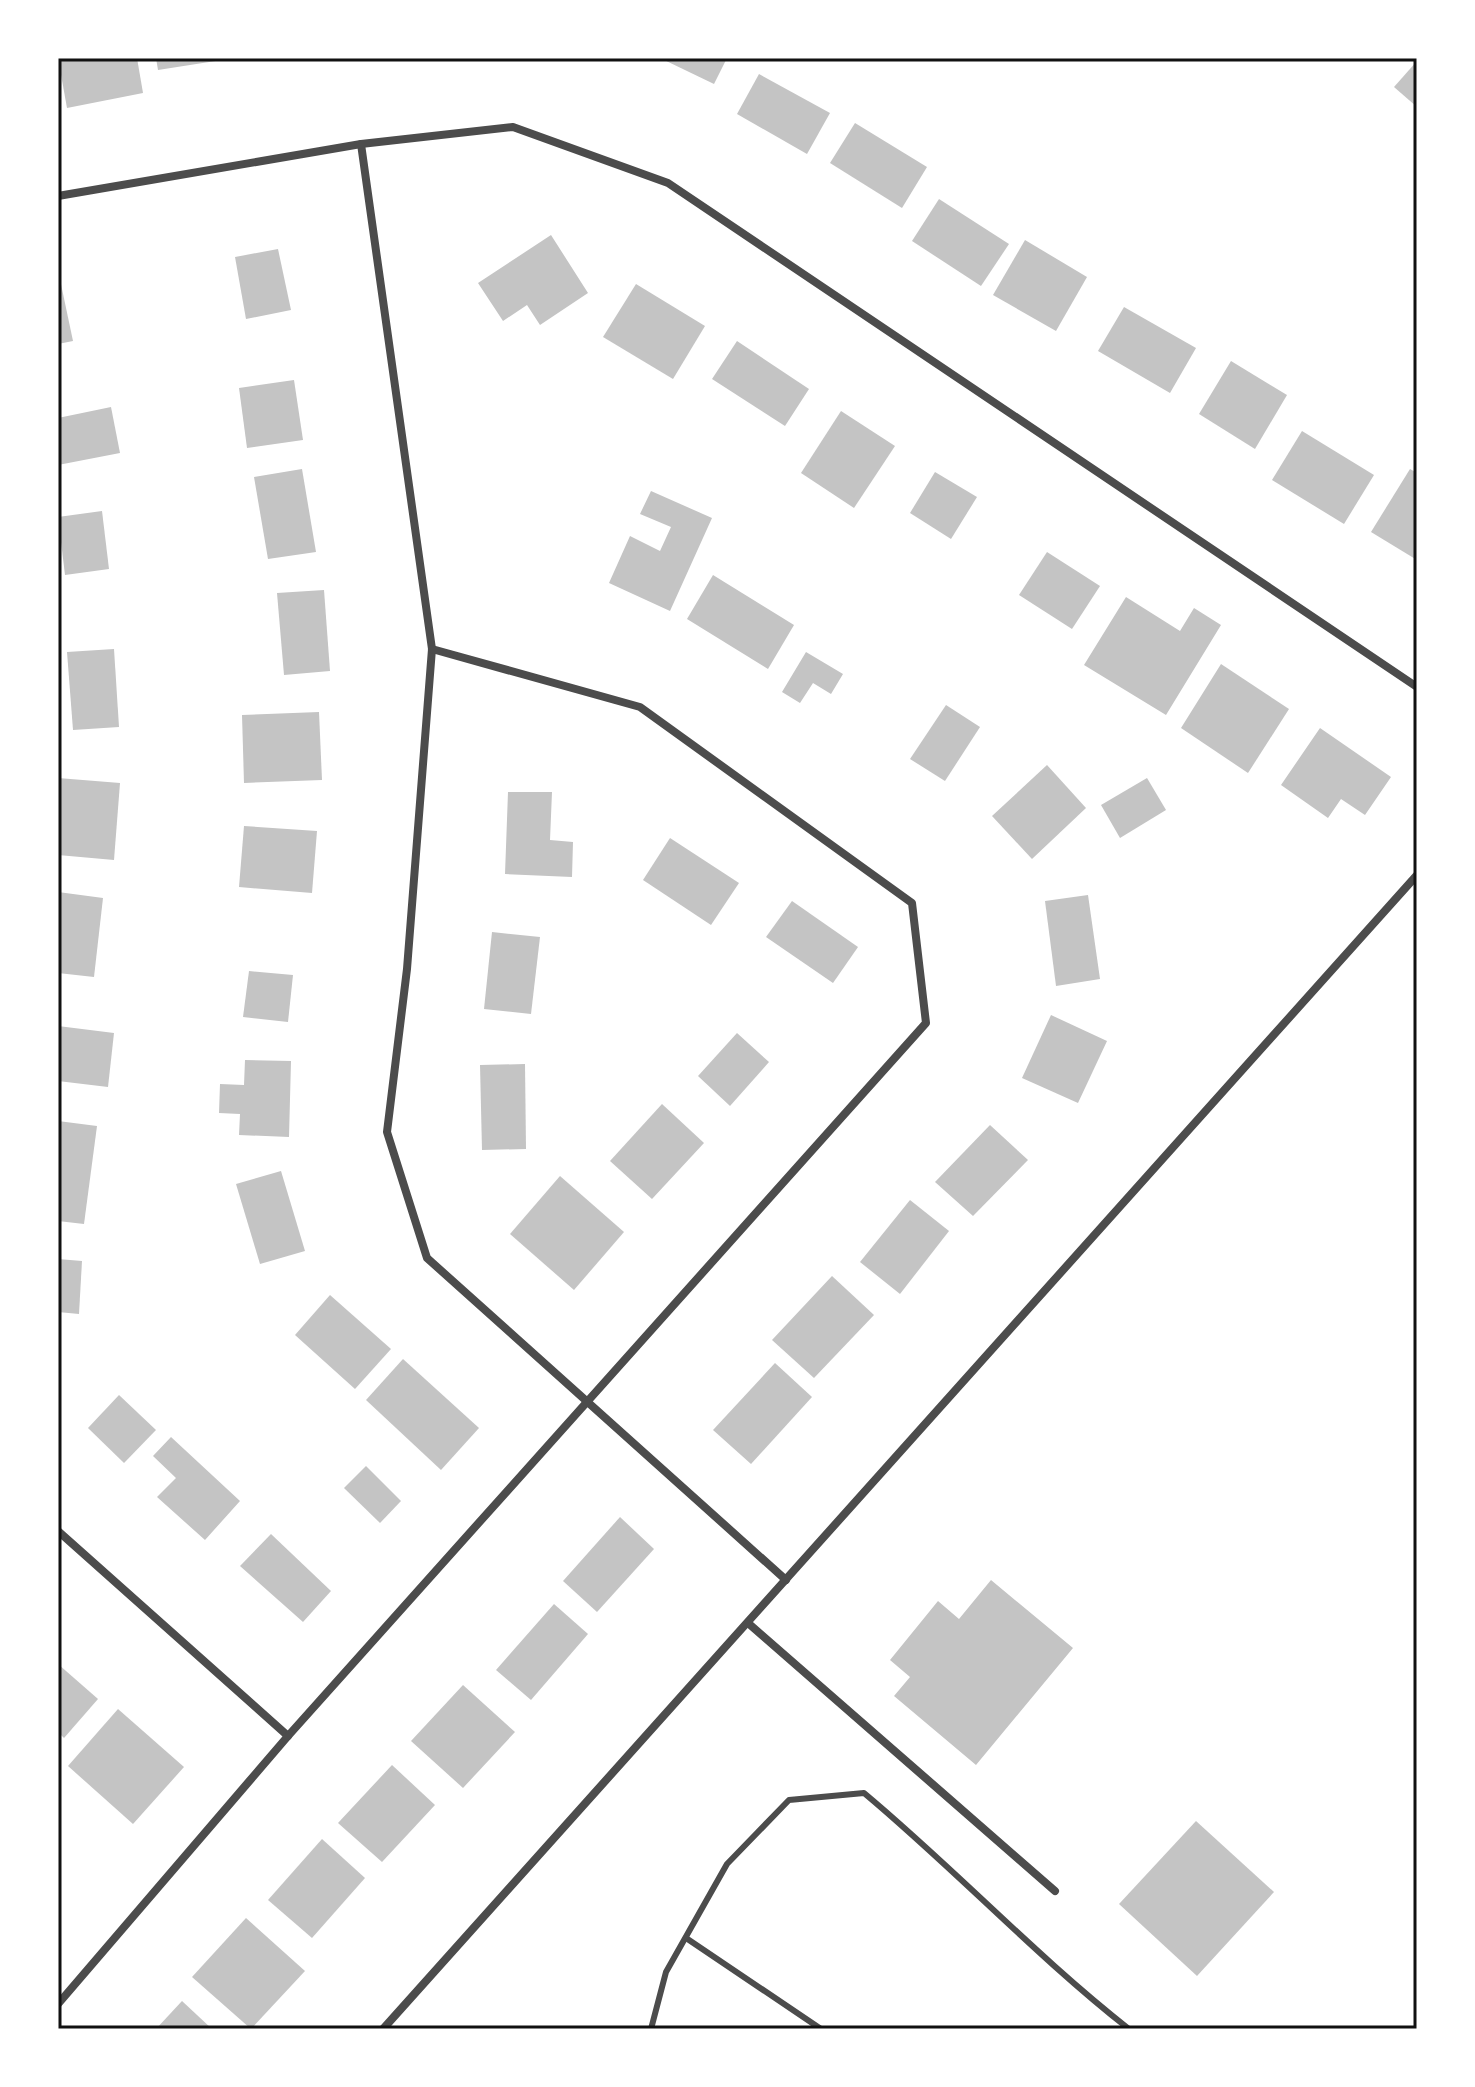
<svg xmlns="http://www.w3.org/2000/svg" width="1475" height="2087" font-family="'Roboto Condensed',sans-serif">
	<rect width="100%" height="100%" fill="#fff"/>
	<g fill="#c4c4c4">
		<path d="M58,58H137L143,93L67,108Z"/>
		<path d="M156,58H222V60L158,70Z"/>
		<path d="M660,58H727L714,84Z"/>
		<path d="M1417,61V107L1394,87Z"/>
		<path d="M759,74L830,113L807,154L737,114Z"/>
		<path d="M855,123L927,167L902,208L830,163Z"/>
		<path d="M939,199L1009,244L981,286L912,241Z"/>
		<path d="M551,235L588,293L540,325L527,305L503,321L478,283Z"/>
		<path d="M1025,240L1087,277L1056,331L993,295Z"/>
		<path d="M278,249L291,310L246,319L235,257Z"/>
		<path d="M58,270L73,341L58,344Z"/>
		<path d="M636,284L705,326L673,379L603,337Z"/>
		<path d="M1124,307L1196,348L1170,393L1098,351Z"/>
		<path d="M737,341L809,389L785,426L712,379Z"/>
		<path d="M1231,361L1287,395L1255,449L1199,414Z"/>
		<path d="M294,380L303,440L247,448L239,388Z"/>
		<path d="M111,407L120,453L58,465V418Z"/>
		<path d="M841,411L895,446L854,508L801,473Z"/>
		<path d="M1302,431L1374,475L1344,524L1272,480Z"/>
		<path d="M302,469L316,552L268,559L254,477Z"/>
		<path d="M1410,469L1417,473V560L1371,532Z"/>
		<path d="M935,472L977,497L951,539L910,513Z"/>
		<path d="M651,491L712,518L670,611L609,583L630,536L660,551L671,527L640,514Z"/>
		<path d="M102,511L109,569L65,575L58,517Z"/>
		<path d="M1047,552L1100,586L1072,629L1019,595Z"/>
		<path d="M713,575L794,625L768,669L687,619Z"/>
		<path d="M324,590L330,671L284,675L277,593Z"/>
		<path d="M1126,597L1180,631L1194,608L1221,625L1166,715L1084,665Z"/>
		<path d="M114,649L119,727L73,730L67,652Z"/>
		<path d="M806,652L843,674L831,694L813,683L800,703L782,692Z"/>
		<path d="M1221,664L1289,709L1248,773L1181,728Z"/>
		<path d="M946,705L980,727L945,781L910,759Z"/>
		<path d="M319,712L322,780L244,783L242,715Z"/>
		<path d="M1320,728L1391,777L1365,815L1341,799L1328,818L1281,785Z"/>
		<path d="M1047,765L1086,808L1032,859L992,816Z"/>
		<path d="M58,778L120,783L114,860L58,855Z"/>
		<path d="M1147,778L1166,810L1120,838L1101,805Z"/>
		<path d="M508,792H552L550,840L573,842L572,877L505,874Z"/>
		<path d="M244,826L317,831L312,893L239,887Z"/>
		<path d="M670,838L739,883L711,925L643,880Z"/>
		<path d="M58,892L103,898L94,977L58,973Z"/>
		<path d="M1088,895L1100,979L1056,986L1045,901Z"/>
		<path d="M792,901L858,947L833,983L766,937Z"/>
		<path d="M492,932L540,937L531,1014L484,1009Z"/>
		<path d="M249,971L293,975L288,1022L243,1017Z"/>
		<path d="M1051,1015L1107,1041L1078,1103L1022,1078Z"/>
		<path d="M58,1026L114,1033L108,1087L58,1081Z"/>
		<path d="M737,1033L769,1062L730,1106L698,1076Z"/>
		<path d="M245,1060L291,1061L289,1137L239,1135L240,1114L219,1113L220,1084L244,1085Z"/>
		<path d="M525,1064L526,1149L482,1150L480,1065Z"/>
		<path d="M662,1104L704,1143L652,1199L610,1161Z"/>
		<path d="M58,1121L97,1126L84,1224L58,1221Z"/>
		<path d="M990,1125L1028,1160L973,1216L935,1182Z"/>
		<path d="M281,1171L305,1251L260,1264L236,1184Z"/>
		<path d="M560,1176L624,1232L574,1290L510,1234Z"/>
		<path d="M910,1200L949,1231L900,1294L860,1262Z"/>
		<path d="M58,1259L82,1261L79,1314L58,1312Z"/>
		<path d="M832,1276L874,1315L814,1378L772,1340Z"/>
		<path d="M330,1295L391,1349L355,1389L295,1335Z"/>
		<path d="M403,1359L479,1428L441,1470L366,1400Z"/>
		<path d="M775,1363L812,1397L751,1464L713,1430Z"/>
		<path d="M119,1395L156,1430L124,1463L88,1428Z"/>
		<path d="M171,1437L240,1501L205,1540L157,1497L176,1478L153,1456Z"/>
		<path d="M366,1466L401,1501L380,1523L344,1488Z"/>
		<path d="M620,1517L654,1549L597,1612L563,1581Z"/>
		<path d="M271,1534L331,1591L303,1622L240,1566Z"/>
		<path d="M991,1580L1073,1648L976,1765L894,1696L910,1677L890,1660L938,1601L959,1619Z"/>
		<path d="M554,1604L588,1634L531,1700L496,1670Z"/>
		<path d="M58,1664L98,1699L64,1738L58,1732Z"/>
		<path d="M463,1685L515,1732L463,1788L411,1741Z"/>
		<path d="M118,1709L184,1767L133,1824L68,1766Z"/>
		<path d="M392,1765L435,1805L382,1862L338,1823Z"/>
		<path d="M1196,1821L1274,1892L1197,1976L1119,1904Z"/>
		<path d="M322,1839L365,1878L312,1938L268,1900Z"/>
		<path d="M246,1918L305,1971L251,2029L192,1977Z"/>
		<path d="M182,2001L212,2029H156Z"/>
	</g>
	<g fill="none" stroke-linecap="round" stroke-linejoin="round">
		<g stroke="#4c4c4c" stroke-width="6">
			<path d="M686,1938L821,2029"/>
			<path d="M651,2029L666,1972L727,1864L789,1800L864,1793C955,1869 1036,1956 1129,2029"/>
		</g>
		<g stroke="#4c4c4c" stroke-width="8">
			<path d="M361,144L432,649L407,969L387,1132L427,1258L786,1580"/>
			<path d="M58,196L361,144L513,127L668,183L1417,687"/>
			<path d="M58,1531L288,1736"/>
			<path d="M748,1623L1055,1891"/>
			<path d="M58,2004L288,1736L926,1023L912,903L640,707L432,649"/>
			<path d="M383,2029L1417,875"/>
		</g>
	</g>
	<rect width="1475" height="2087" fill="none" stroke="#ffffff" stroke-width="120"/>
	<rect x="60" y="60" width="1355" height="1967" fill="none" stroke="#111" stroke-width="3"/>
</svg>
